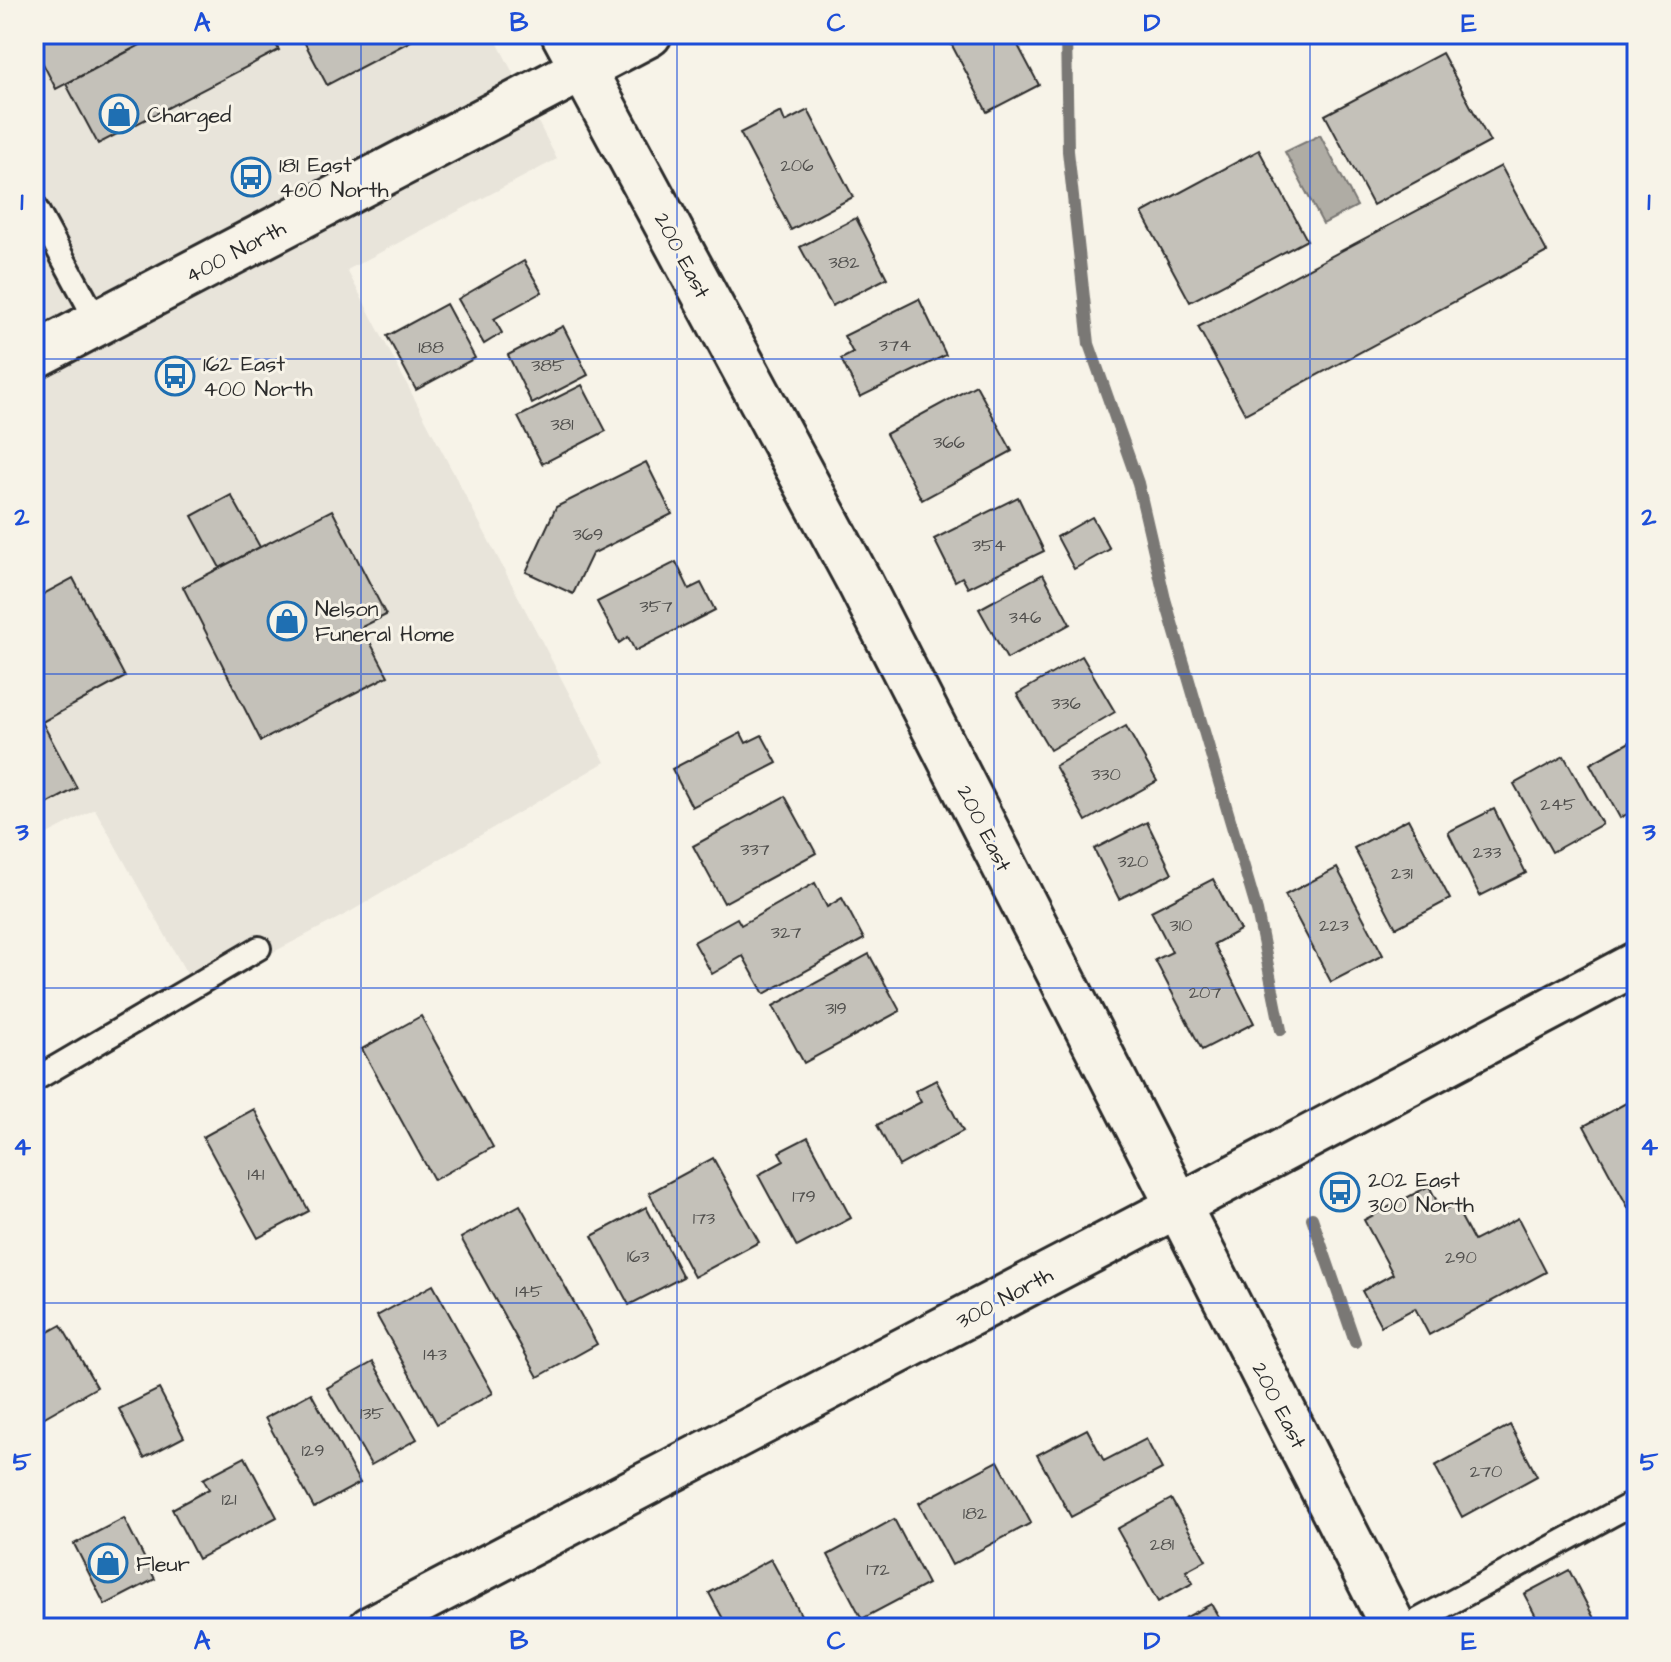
<svg xmlns="http://www.w3.org/2000/svg" width="1671" height="1662" font-family="'Architects Daughter',sans-serif">
	<rect width="100%" height="100%" fill="#f7f3e8"/>
	<filter id="ink" filterUnits="userSpaceOnUse"><feTurbulence type="fractalNoise" baseFrequency=".0125" numOctaves="2"/><feDisplacementMap in="SourceGraphic" scale="16" xChannelSelector="R" yChannelSelector="G"/><feConvolveMatrix kernelMatrix="1 2 1 2 8 2 1 2 1" color-interpolation-filters="sRGB"/></filter>
	<g filter="url(#ink)">
		<path fill="#e8e4da" d="M34,34H493L557,159L347,270L605,762L348,913L197,992L95,809L34,841Z"/>
		<path fill="#afaca4" stroke="#7a7874" stroke-width="2" d="M1320,135L1357,206L1323,224L1285,152Z"/>
		<g fill="none" stroke-linecap="round" stroke-linejoin="round">
			<g stroke="#7a7874" stroke-width="12">
				<path d="M1066,34L1068,151L1089,344L1138,483L1165,599L1257,911L1281,1030"/>
				<path d="M1312,1218L1355,1342"/>
			</g>
		</g>
		<g fill="#c4c1b9" stroke="#2b2b2b" stroke-width="2">
			<path d="M34,34H161L56,89L34,46Z"/>
			<path d="M161,34H270L279,50L98,144L66,84Z"/>
			<path d="M300,34H424L327,85Z"/>
			<path d="M946,34H1012L1039,85L987,112Z"/>
			<path d="M1442,53L1490,142L1373,205L1325,115Z"/>
			<path d="M808,110L853,197L791,230L740,133L781,112L785,122Z"/>
			<path d="M1259,150L1307,240L1190,302L1142,213Z"/>
			<path d="M1501,166L1547,252L1245,414L1198,327Z"/>
			<path d="M856,218L887,278L832,306L800,247Z"/>
			<path d="M524,261L542,292L494,319L502,333L484,344L458,299Z"/>
			<path d="M919,299L946,355L860,397L841,359L853,353L844,336Z"/>
			<path d="M446,304L475,358L416,390L387,336Z"/>
			<path d="M563,326L588,375L532,404L508,355Z"/>
			<path d="M582,385L606,431L542,464L518,417Z"/>
			<path d="M976,385L1012,451L922,500L886,434Z"/>
			<path d="M646,462L672,514L592,554L573,594L526,572L556,507Z"/>
			<path d="M231,495L260,547L220,568L192,516Z"/>
			<path d="M1018,497L1044,551L968,588L962,577L955,581L934,539Z"/>
			<path d="M332,510L386,615L362,627L388,676L261,741L183,587Z"/>
			<path d="M1092,517L1110,549L1074,569L1057,537Z"/>
			<path d="M676,562L689,589L701,583L715,610L635,651L628,637L619,643L597,602Z"/>
			<path d="M1043,574L1070,624L1007,659L979,609Z"/>
			<path d="M73,578L125,677L42,722L77,788L34,811V599Z"/>
			<path d="M1082,656L1115,712L1050,750L1017,694Z"/>
			<path d="M1126,726L1157,781L1086,821L1055,766Z"/>
			<path d="M741,733L746,743L762,735L777,763L692,807L672,769Z"/>
			<path d="M1637,738V809L1620,818L1590,764Z"/>
			<path d="M1564,756L1602,824L1552,852L1514,784Z"/>
			<path d="M785,796L816,853L724,903L693,846Z"/>
			<path d="M1494,809L1526,873L1480,896L1448,832Z"/>
			<path d="M1408,819L1450,899L1396,928L1354,848Z"/>
			<path d="M1147,822L1172,873L1119,899L1094,849Z"/>
			<path d="M1337,868L1383,955L1331,982L1285,895Z"/>
			<path d="M1213,879L1240,930L1214,944L1254,1023L1202,1050L1155,960L1172,952L1151,911Z"/>
			<path d="M815,883L827,907L842,898L864,939L764,994L743,956L712,974L694,942L737,918L741,925Z"/>
			<path d="M869,954L900,1011L804,1063L773,1006Z"/>
			<path d="M421,1016L493,1147L434,1180L362,1049Z"/>
			<path d="M936,1080L963,1131L899,1166L877,1125L921,1102L915,1091Z"/>
			<path d="M1637,1097V1224L1584,1126Z"/>
			<path d="M254,1109L309,1211L258,1238L203,1137Z"/>
			<path d="M808,1137L851,1218L797,1247L758,1175L784,1161L779,1152Z"/>
			<path d="M713,1158L759,1242L694,1277L649,1193Z"/>
			<path d="M1429,1186L1442,1211L1454,1204L1474,1241L1518,1218L1546,1272L1429,1335L1415,1308L1381,1326L1362,1291L1393,1274L1364,1220Z"/>
			<path d="M520,1205L597,1344L538,1377L461,1238Z"/>
			<path d="M646,1207L683,1277L629,1305L592,1236Z"/>
			<path d="M433,1285L493,1393L437,1424L377,1316Z"/>
			<path d="M61,1325L97,1387L34,1423V1340Z"/>
			<path d="M373,1362L417,1439L371,1465L327,1388Z"/>
			<path d="M159,1389L184,1437L144,1458L119,1409Z"/>
			<path d="M311,1393L360,1483L314,1508L265,1418Z"/>
			<path d="M1510,1425L1537,1476L1462,1517L1435,1466Z"/>
			<path d="M1087,1429L1104,1461L1146,1439L1162,1469L1071,1517L1037,1455Z"/>
			<path d="M245,1457L277,1517L198,1559L172,1509L209,1489L203,1479Z"/>
			<path d="M998,1461L1031,1523L952,1565L919,1503Z"/>
			<path d="M1171,1499L1206,1560L1186,1571L1193,1583L1158,1602L1117,1529Z"/>
			<path d="M124,1518L155,1579L105,1605L74,1544Z"/>
			<path d="M894,1519L928,1584L862,1619L828,1555Z"/>
			<path d="M771,1559L808,1628H728L709,1593Z"/>
			<path d="M1569,1570L1599,1628H1542L1524,1594Z"/>
			<path d="M1211,1604L1225,1628H1166Z"/>
		</g>
		<g fill="none" stroke-linecap="round" stroke-linejoin="round">
			<g stroke="#2b2b2b" stroke-width="28">
				<g id="service">
					<path d="M34,205L98,323"/>
					<path d="M34,1080L259,948"/>
					<path d="M1404,1628L1637,1501"/>
				</g>
			</g>
			<g stroke="#2b2b2b" stroke-width="48">
				<path id="minor" d="M370,1628L1178,1206L1637,963"/>
			</g>
			<g stroke="#2b2b2b" stroke-width="50">
				<path id="tertiary" d="M583,69L860,583L1394,1628"/>
			</g>
			<g stroke="#2b2b2b" stroke-width="50">
				<path id="secondary" d="M564,34L583,69"/>
			</g>
			<g stroke="#2b2b2b" stroke-width="50">
				<path id="primary" d="M34,356L649,34"/>
			</g>
			<use href="#service" stroke="#f7f3e8" stroke-width="22"/>
			<use href="#minor" stroke="#f7f3e8" stroke-width="42"/>
			<use href="#tertiary" stroke="#f7f3e8" stroke-width="44"/>
			<use href="#secondary" stroke="#f7f3e8" stroke-width="44"/>
			<use href="#primary" stroke="#f7f3e8" stroke-width="44"/>
		</g>
	</g>
	<path fill="none" stroke="#1d4ed8" stroke-width="2" stroke-opacity="0.55" d="M361,34V1628M677,34V1628M994,34V1628M1310,34V1628M34,359H1637M34,674H1637M34,988H1637M34,1303H1637"/>
	<defs>
		<g id="shop-ring" transform="scale(2)"><circle r="9.5" fill="#f7f3e8" stroke="#1f6fb2" stroke-width="1.5"/><path d="M-5-2.5h2.3a2.7 3.5 0 0 1 5.4 0H5L5.5 6h-11ZM-1.5-2.5h3a1.5 2.3 0 0 0-3 0Z" fill="#1f6fb2"/></g>
		<g id="bus-ring" transform="scale(2)"><circle r="9.5" fill="#f7f3e8" stroke="#1f6fb2" stroke-width="1.5"/><path d="M-5-6H5V4H4V6H2V4H-2V6H-4V4H-5ZM-3.5-4V0h7V-4ZM-3.5 1.2v1.5H-2V1.2ZM2 1.2v1.5H3.5V1.2Z" fill="#1f6fb2"/></g>
	</defs>
	<g fill-rule="evenodd">
		<use href="#shop-ring" x="119" y="114"/>
		<use href="#bus-ring" x="251" y="177"/>
		<use href="#bus-ring" x="175" y="376"/>
		<use href="#shop-ring" x="287" y="621"/>
		<use href="#bus-ring" x="1340" y="1192"/>
		<use href="#shop-ring" x="108" y="1563"/>
	</g>
	<g text-anchor="middle" stroke-width="6" stroke-linejoin="round" paint-order="stroke">
		<g font-size="18" fill="#51504e">
			<text x="797" y="171">206</text>
			<text x="844" y="268">382</text>
			<text x="895" y="351">374</text>
			<text x="431" y="353">188</text>
			<text x="548" y="371">385</text>
			<text x="562" y="430">381</text>
			<text x="949" y="448">366</text>
			<text x="588" y="540">369</text>
			<text x="989" y="551">354</text>
			<text x="656" y="612">357</text>
			<text x="1025" y="623">346</text>
			<text x="1066" y="709">336</text>
			<text x="1106" y="780">330</text>
			<text x="1558" y="810">245</text>
			<text x="755" y="855">337</text>
			<text x="1487" y="858">233</text>
			<text x="1133" y="867">320</text>
			<text x="1402" y="879">231</text>
			<text x="1181" y="931">310</text>
			<text x="1334" y="931">223</text>
			<text x="786" y="938">327</text>
			<text x="1205" y="998">207</text>
			<text x="836" y="1014">319</text>
			<text x="256" y="1180">141</text>
			<text x="804" y="1202">179</text>
			<text x="704" y="1224">173</text>
			<text x="638" y="1262">163</text>
			<text x="1461" y="1263">290</text>
			<text x="529" y="1297">145</text>
			<text x="435" y="1360">143</text>
			<text x="372" y="1419">135</text>
			<text x="313" y="1456">129</text>
			<text x="1486" y="1477">270</text>
			<text x="229" y="1505">121</text>
			<text x="975" y="1519">182</text>
			<text x="1162" y="1550">281</text>
			<text x="878" y="1575">172</text>
		</g>
		<g font-size="22" fill="#2b2b2b" stroke="#f7f3e8" text-anchor="start">
			<text x="147" y="122">Charged</text>
			<text x="279" y="172">181 East<tspan x="279" dy="25">400 North</tspan></text>
			<text x="203" y="371">162 East<tspan x="203" dy="25">400 North</tspan></text>
			<text x="315" y="616">Nelson<tspan x="315" dy="25">Funeral Home</tspan></text>
			<text x="1368" y="1187">202 East<tspan x="1368" dy="25">300 North</tspan></text>
			<text x="136" y="1571">Fleur</text>
		</g>
		<g font-size="22" fill="#2b2b2b" stroke="#f7f3e8">
			<text transform="translate(235 251) rotate(-28)" y="8">400 North</text>
			<text transform="translate(683 255) rotate(62)" y="8">200 East</text>
			<text transform="translate(985 828) rotate(63)" y="8">200 East</text>
			<text transform="translate(1004 1297) rotate(-28)" y="8">300 North</text>
			<text transform="translate(1280 1405) rotate(63)" y="8">200 East</text>
		</g>
	</g>
	<rect width="1671" height="1662" fill="none" stroke="#f7f3e8" stroke-width="88"/>
	<rect x="44" y="44" width="1583" height="1574" fill="none" stroke="#1d4ed8" stroke-width="3"/>
	<g font-size="26" text-anchor="middle" font-weight="bold" fill="#1d4ed8">
		<text x="202" y="31">A</text>
		<text x="519" y="31">B</text>
		<text x="836" y="31">C</text>
		<text x="1152" y="31">D</text>
		<text x="1469" y="31">E</text>
		<text x="22" y="210">1</text>
		<text x="1649" y="210">1</text>
		<text x="22" y="525">2</text>
		<text x="1649" y="525">2</text>
		<text x="22" y="840">3</text>
		<text x="1649" y="840">3</text>
		<text x="22" y="1155">4</text>
		<text x="1649" y="1155">4</text>
		<text x="22" y="1470">5</text>
		<text x="1649" y="1470">5</text>
		<text x="202" y="1649">A</text>
		<text x="519" y="1649">B</text>
		<text x="836" y="1649">C</text>
		<text x="1152" y="1649">D</text>
		<text x="1469" y="1649">E</text>
	</g>
</svg>
